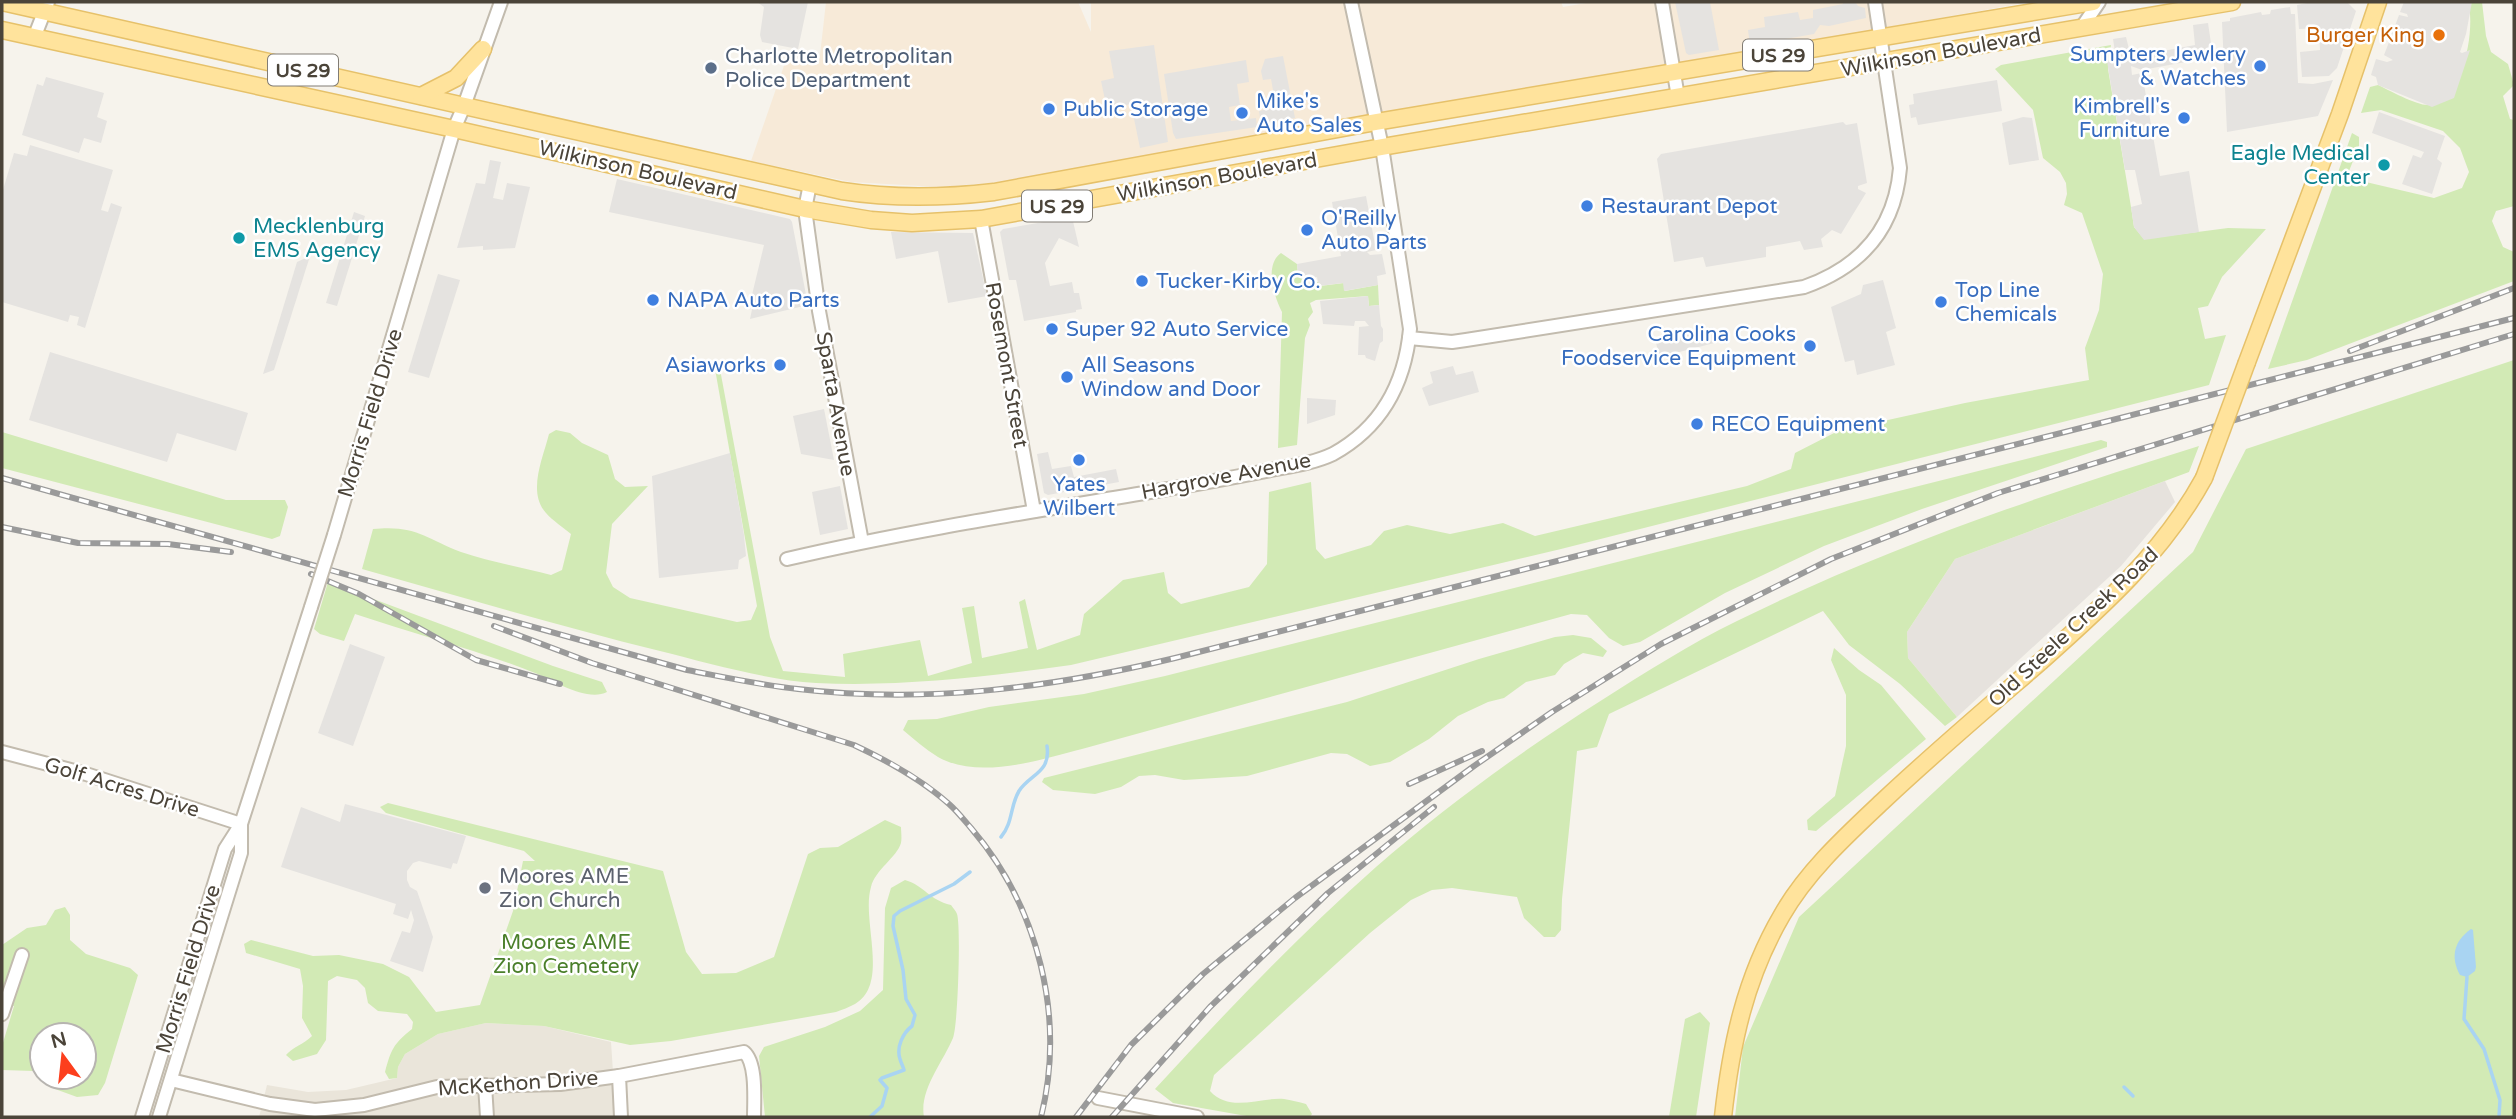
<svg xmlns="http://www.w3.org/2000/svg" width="2516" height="1119" font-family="'Varela Round',sans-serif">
	<rect width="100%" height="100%" fill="#f6f3ec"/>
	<path fill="#eae5da" d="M486,1023L544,1026L611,1042L616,1117H259L267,1085L308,1092L346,1090L397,1078L398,1067L405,1054L438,1034Z"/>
	<path fill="#f7ead8" d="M826,2H1078L1091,32V2H1561L1563,7L1592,2H2030L1014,181L939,187L851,182L751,161L787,57L819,64Z"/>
	<path fill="#e6e2dd" d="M2165,481L2175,502L2121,566L1957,717L1908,658L1907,632L1955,559Z"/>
	<g fill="#d2eab5">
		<path d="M2468,2H2482L2486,36L2491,52L2508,64L2514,85L2503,96L2510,119L2514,120V206L2496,211L2492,221L2503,247L2514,252V281L2307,360L2268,369L2352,133L2359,137V146L2349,171L2353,179L2434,198L2462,188L2469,172L2460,148L2443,131L2381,110L2361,113L2370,87L2378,85C2389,90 2417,106 2429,105C2463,103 2476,28 2468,2Z"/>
		<path d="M2111,45L2108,69L2131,207L2134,227L2144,239L2228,228L2266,229L2222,277L2208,306L2198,308L2205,339L2226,335L2209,385L1561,549L1071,665C986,677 901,687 816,683C766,680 708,663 660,651C560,626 461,597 362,569L373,529C417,525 424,538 461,552C490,562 521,567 551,575L562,570L571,534C563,527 553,521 546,513C527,492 543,458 549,434L556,430L570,433L582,443L608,455L615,479L625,487L648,486L612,524L606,573L613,587L630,598L737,622L751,620L757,606L715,369L719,364L770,637L783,671L845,677L843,654L920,640L928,676L972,663L962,608L974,606L982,658L1028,648L1019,602L1025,599L1037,650L1080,635L1084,614L1123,580L1164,572L1168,593L1181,604L1249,587L1267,564L1269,492L1311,482L1316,549L1325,559L1371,545L1384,531L1407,525L1450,534L1503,523L1535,536L1747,486L1791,469L1795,453L1838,431L1965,403L2089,380L2085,348L2099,310L2103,274L2082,213L2064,205L2067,194L2066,183L2060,172L2043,158L2033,110L1995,69L2001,65Z"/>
		<path d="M1281,253L1297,264L1298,274L1307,279L1308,284L1319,282L1320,286L1344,283L1345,291L1378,285L1379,305L1369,306L1368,296L1316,300L1310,303L1313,312L1308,319L1310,325L1305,338L1297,445L1278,448L1282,312C1274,296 1264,265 1281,253Z"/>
		<path d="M2514,360V1117H1735L1743,1047L1799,917L2193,552L2246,449Z"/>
		<path d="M2,432L226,500H285L288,507L280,536L272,539L2,468Z"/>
		<path d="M2101,440L2107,442V447L1922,509L1824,546L1725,593L1640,642L1623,646L1609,638L1587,615L1571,614L1082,749C1039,760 979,780 938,757C925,749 914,739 903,730L908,720L937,719L989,707L1084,694L1165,676Z"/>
		<path d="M2199,446L2189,472L1955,559L1907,632L1908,658L1957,717L1945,726L1900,684L1849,645L1823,611L1609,714L1597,747L1577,751L1562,899L1561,930L1555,937H1544L1524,918L1517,897L1452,888L1432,890L1411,900L1370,933L1214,1075L1210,1091C1230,1113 1259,1097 1284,1099C1291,1100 1299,1102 1306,1104L1312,1114L1310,1117H1252L1173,1103L1155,1089C1226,1012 1298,936 1376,867C1446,806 1523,750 1602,700C1646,672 1690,644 1737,621C1885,548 2041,495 2199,446Z"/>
		<path d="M328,582L553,666L602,682L607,692C587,702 554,681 535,673C477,650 415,634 355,614L344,641L320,634L314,629Z"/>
		<path d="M1573,635L1591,638L1607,651L1603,657L1583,653L1564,664L1555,675L1526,682L1504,698L1488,702L1458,716L1429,739L1390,762L1370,766L1347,754L1331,753L1247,776L1184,780L1155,775L1139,776L1121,787L1095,794L1053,790L1042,782L1044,778L1347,702L1479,659L1555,637Z"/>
		<path d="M1834,648L1859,670L1881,685L1926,739L1816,831L1808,830L1807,820L1835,796L1846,746V695L1831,660Z"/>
		<path d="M388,803L663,871L686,952L702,974L736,973L774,957L808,854L820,848L838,847L885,820L901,827C901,831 902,838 901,843C897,857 875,870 871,887C861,920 890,984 855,1004C849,1007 842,1010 836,1012L671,1041L630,1045L544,1026L486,1023L438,1034L405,1054L398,1067L397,1078L389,1079L385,1072C391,1050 393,1044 412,1029L413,1022L407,1014L378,1011L368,1003L365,988L357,980L337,976L328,981L326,1040L317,1054L293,1061L286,1055C293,1047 304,1044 312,1036L302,1018L303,986L300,969L246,953L244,944L251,940L313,956L339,955L383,964L409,977L436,1012L480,1005L513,911L523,861H535L524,851L386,813L380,807Z"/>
		<path d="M905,880C925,886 929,900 951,905C953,908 956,911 957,914C961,925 958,1026 953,1038C943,1062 919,1090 924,1117H765L759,1056L764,1047L825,1027L860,1011L883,990L885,908L891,888Z"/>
		<path d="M65,907L70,915V940L86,954L130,968L138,975L105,1083L98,1095L77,1097L55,1089L50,1077H84V1035H42V1074L33,1071L2,1070V1046L14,1006L2,1004V945L27,928L46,925L55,910Z"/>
		<path d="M1700,1012L1710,1023L1696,1117H1669L1685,1019Z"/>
	</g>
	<g fill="#e5e3e0">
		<path d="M757,2H808L798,49L762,42L760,35L764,7Z"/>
		<path d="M1675,2H1710L1719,50L1689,55L1686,53Z"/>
		<path d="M1843,2H1855L1858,6L1865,8L1866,18L1829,26L1820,25L1814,34L1750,45L1748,30L1765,27L1764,17L1798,12L1800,20L1813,18V10L1843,4Z"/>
		<path d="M2312,2H2347L2356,11L2337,68L2329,76L2302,77L2300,52L2320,50L2319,28L2299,29L2297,5Z"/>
		<path d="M2404,2H2472L2466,34L2460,52L2462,53L2470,50L2454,98L2432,107L2378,85L2376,77L2371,75L2376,59L2387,62L2393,60L2384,55L2391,37L2397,40L2400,38L2392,34L2399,15L2408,17L2407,14L2400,12Z"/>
		<path d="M2290,7L2291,14H2295L2298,83L2313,84L2333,80L2318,116L2227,132L2222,22L2230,21V18L2261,12L2262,15L2270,14L2271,10Z"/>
		<path d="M2208,23L2213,57L2142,70L2131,66L2132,75L2142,73L2160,176L2189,171L2199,232L2144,240L2134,227L2131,207L2142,204L2135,170H2125L2107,61L2116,59L2113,39L2126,37L2131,57L2195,45L2193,25Z"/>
		<path d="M1154,45L1168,142L1140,148L1131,104L1107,109L1101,81L1114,78L1109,51Z"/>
		<path d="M1283,56L1295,118L1261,124L1259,111L1276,107L1271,79L1263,80L1261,71L1265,59Z"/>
		<path d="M1246,60L1249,82L1237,84L1240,105L1229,107L1231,121L1256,118L1257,127L1176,139L1173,133L1164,74Z"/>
		<path d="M46,77L104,93L97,117L107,121L101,143L84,138L79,153L22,135L37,84L43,86Z"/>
		<path d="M1997,80L2002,111L1918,125L1916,117L1911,118L1909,105L1914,104L1913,94Z"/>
		<path d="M2379,112L2445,136L2437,159L2442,163L2432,194L2402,184L2413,155L2421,158L2424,152L2372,133Z"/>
		<path d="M2023,117L2032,118L2039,160L2009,165L2002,123Z"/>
		<path d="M1843,122L1846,125L1857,123L1867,183L1858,186V189L1866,193L1841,234L1832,230L1821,239L1823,247L1804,250L1800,241L1766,247V257L1706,267L1703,257L1674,262L1657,159L1661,154Z"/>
		<path d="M30,145L113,170L101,210L108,212L111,203L122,207L85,328L77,325L79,317L70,315L68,322L2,302V193L14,153L27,156Z"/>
		<path d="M490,160L501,162L493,198L503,200L507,183L530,187L515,248L483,250V246L457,248L476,183L485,184Z"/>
		<path d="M617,179L790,219L792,222L808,305L750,319L754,300L751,299L764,245L609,212Z"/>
		<path d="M1366,196L1376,250L1367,252L1370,255L1382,254L1386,274L1377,276L1378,285L1344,291L1343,283L1319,286L1317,277L1307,279L1298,274L1297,264L1341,256L1332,202Z"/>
		<path d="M354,212L365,216L337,306L326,303Z"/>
		<path d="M1072,217L1079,247L1059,238L1045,263L1050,286L1072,282L1074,293H1079L1082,309L1076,310V312L1024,321L1016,280H1009L1000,232L1003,229Z"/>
		<path d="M891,232L973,233L987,296L948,303L938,251L896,259Z"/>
		<path d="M310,256L274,370L263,374L297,262Z"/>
		<path d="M438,274L460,280L429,378L408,372Z"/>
		<path d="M1883,280L1896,328L1886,332L1895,365L1857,375L1854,360L1845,362L1831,307L1861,294L1863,285Z"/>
		<path d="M1368,296L1369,306L1379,305L1381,326L1383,329V341L1380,343L1375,361L1366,358L1365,355H1358L1359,327L1369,326L1365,321H1355L1354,326L1323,324L1320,301Z"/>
		<path d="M1713,327L1718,342L1660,357L1656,343Z"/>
		<path d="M50,352L248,413L236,451L177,433L167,462L29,420Z"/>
		<path d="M1453,366L1456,375L1473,371L1479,392L1429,406L1422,388L1433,383L1430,372Z"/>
		<path d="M1307,398L1336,400L1335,415L1307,424Z"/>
		<path d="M824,409L834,460L801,454L793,416Z"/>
		<path d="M1048,452L1052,469L1071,466L1074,477L1116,469L1119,482L1048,495L1044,493L1037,454Z"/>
		<path d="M730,453L744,535L746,556L739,560L738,569L659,578L652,476Z"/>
		<path d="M840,486L848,529L820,535L812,492Z"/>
		<path d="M350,644L385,657L353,746L318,733Z"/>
		<path d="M345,804L466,836L457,864L453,863L451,869L419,861L413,863L407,871V880L410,887L417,891L433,937L423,972L390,961L402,931L410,933L414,920L411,910L408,919L393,914L396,904L281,867L301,807L340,822Z"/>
	</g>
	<path fill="#a9d4f2" d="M2471,929L2473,930L2476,967L2475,971L2467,977L2460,975C2450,957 2454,941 2471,929Z"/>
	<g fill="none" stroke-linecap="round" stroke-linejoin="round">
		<g stroke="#a9d4f2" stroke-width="3.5">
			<path d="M1001,837C1013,823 1010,806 1019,791C1030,774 1051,773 1047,746"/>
			<path d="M2467,977L2464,1019L2484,1049L2500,1100L2499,1117"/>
			<path d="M2124,1087L2133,1096"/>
			<path d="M870,1117L882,1106L887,1088L880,1080L882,1078L904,1070C903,1066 901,1063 900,1059C896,1047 903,1033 912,1026L915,1015L906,999L903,970L893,926L894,916L900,911L954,884L970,872"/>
		</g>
		<g stroke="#c2bbae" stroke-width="16">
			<g id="minor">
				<path d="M1662,2L1678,97"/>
				<path d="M2082,27L2099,2"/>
				<path d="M34,38L48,2"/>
				<path d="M810,184L805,209L819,311L862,542"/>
				<path d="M981,219L1034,511"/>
				<path d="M1409,338L1452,342L1466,340L1804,287C1861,267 1895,229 1900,168L1875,2"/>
				<path d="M334,535L454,129L464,106L501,2"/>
				<path d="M787,559C911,530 1037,511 1162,490C1199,484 1235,477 1271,470C1292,466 1314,463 1333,454C1382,427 1405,383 1410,329L1382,147L1351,2"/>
				<path d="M2,752L86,774L241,824"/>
				<path d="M2,1014L22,955"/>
				<path d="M171,1080L270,1104L315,1110L364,1105L437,1087L560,1084L619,1076"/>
				<path d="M485,1085L487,1117"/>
				<path d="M1098,1098L1197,1117"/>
				<path d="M142,1117L225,849L241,824L311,607"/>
				<path d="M159,1117L241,853V825"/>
				<path d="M621,1117L619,1076L744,1052C757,1063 754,1100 754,1117"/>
			</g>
		</g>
		<g stroke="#e6c16a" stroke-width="19">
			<g id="major">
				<path d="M2,2L842,191C894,199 942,198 994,192L1376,122L2093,2"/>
				<path d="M2,30L454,129L805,209L871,220L912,223L981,219L1382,147L2232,2"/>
				<path d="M421,96L456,78L483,49"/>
				<path d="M2247,362L2340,114L2378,2"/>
				<path d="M1723,1117C1731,1045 1745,978 1782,915C1807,871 1847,835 1884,800C1934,753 1987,708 2039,663C2102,607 2163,553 2204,478"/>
			</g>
		</g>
		<use href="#minor" stroke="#fff" stroke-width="12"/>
		<use href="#major" stroke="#ffe39c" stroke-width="16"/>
		<g stroke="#9a9a9a" stroke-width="6">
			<g id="rail">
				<path d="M2350,351L2514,288"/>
				<path d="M2,478L687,670C724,677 760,685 798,689C926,704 1050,688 1175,658L2514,318"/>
				<path d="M2,527L78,543L168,544L231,552"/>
				<path d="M311,574L359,594L476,660L560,684"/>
				<path d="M494,626L592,663L854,745C888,761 921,779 949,804C957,811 964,820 971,828C1038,906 1066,1017 1041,1117"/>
				<path d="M1409,784L1482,751"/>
				<path d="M1076,1117L1131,1045L1203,974L1295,898L1474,766L1552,712L1661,644L1831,559L1998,493L2514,334"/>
				<path d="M1112,1117L1210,1007L1328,893L1434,807"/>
			</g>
		</g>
		<use href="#rail" stroke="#fff" stroke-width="3.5" stroke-dasharray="10" stroke-linecap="butt"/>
		<g stroke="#c2bbae" stroke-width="16" stroke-linecap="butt">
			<path id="minor-bridge" d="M311,607L334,535"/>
		</g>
		<g stroke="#e6c16a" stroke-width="19" stroke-linecap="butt">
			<path id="major-bridge" d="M2204,478L2247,362"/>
		</g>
		<use href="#minor-bridge" stroke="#fff" stroke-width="12"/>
		<use href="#major-bridge" stroke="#ffe39c" stroke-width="16"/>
	</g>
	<circle fill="#e8710a" stroke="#fff" stroke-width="2.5" cx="2439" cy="35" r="7"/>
	<g fill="#3f7fe0" stroke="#fff" stroke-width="2.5">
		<circle cx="2260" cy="66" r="7"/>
		<circle cx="1049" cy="109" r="7"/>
		<circle cx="1242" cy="113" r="7"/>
		<circle cx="2184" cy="118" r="7"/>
		<circle cx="1587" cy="206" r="7"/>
		<circle cx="1307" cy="230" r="7"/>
		<circle cx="1142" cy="281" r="7"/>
		<circle cx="653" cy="300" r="7"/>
		<circle cx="1941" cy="302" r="7"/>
		<circle cx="1052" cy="329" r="7"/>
		<circle cx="1810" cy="346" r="7"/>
		<circle cx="780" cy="365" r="7"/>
		<circle cx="1067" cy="377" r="7"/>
		<circle cx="1697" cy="424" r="7"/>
		<circle cx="1079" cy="460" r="7"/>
	</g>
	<circle fill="#5c6f8a" stroke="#fff" stroke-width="2.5" cx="711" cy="68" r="7"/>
	<g fill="#0f9aa8" stroke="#fff" stroke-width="2.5">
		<circle cx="2384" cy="165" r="7"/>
		<circle cx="239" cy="238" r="7"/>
	</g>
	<circle fill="#6b7280" stroke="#fff" stroke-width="2.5" cx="485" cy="888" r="7"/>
	<g text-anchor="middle" stroke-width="5" stroke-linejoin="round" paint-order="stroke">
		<g fill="#fff" stroke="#817c74" stroke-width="2">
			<rect x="1743" y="39.5" width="70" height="31" rx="5"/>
			<rect x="268" y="54.5" width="70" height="31" rx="5"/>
			<rect x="1022" y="190.5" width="70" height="31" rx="5"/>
		</g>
		<g font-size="19" font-weight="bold" fill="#4b4439">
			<text x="1778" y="62">US 29</text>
			<text x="303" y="77">US 29</text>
			<text x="1057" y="213">US 29</text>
		</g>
		<g font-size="21" fill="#c56008" stroke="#fff" text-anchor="end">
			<text x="2425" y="42">Burger King</text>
		</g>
		<g font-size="21" fill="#4b4439" stroke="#fff">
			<text transform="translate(1941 52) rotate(-10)" y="7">Wilkinson Boulevard</text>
			<text transform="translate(638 170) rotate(13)" y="7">Wilkinson Boulevard</text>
			<text transform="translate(1217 177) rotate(-10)" y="7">Wilkinson Boulevard</text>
			<text transform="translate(1007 365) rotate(80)" y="7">Rosemont Street</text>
			<text transform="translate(836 404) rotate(80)" y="7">Sparta Avenue</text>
			<text transform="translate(370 413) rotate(-73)" y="7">Morris Field Drive</text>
			<text transform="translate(1226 476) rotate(-11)" y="7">Hargrove Avenue</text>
			<text transform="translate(2073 627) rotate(-43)" y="7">Old Steele Creek Road</text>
			<text transform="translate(122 787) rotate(17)" y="7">Golf Acres Drive</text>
			<text transform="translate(188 969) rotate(-73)" y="7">Morris Field Drive</text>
			<text transform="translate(518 1083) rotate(-4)" y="7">McKethon Drive</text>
		</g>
		<g font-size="21" fill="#366cbe" stroke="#fff" text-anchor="start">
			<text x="2246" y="61" text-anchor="end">Sumpters Jewlery<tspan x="2246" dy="24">&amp; Watches</tspan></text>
			<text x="1256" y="108">Mike's<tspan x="1256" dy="24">Auto Sales</tspan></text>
			<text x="2170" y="113" text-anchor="end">Kimbrell's<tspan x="2170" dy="24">Furniture</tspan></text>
			<text x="1063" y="116">Public Storage</text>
			<text x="1601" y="213">Restaurant Depot</text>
			<text x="1321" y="225">O'Reilly<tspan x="1321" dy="24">Auto Parts</tspan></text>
			<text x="1156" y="288">Tucker-Kirby Co.</text>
			<text x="1955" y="297">Top Line<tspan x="1955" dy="24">Chemicals</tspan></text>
			<text x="667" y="307">NAPA Auto Parts</text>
			<text x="1066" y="336">Super 92 Auto Service</text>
			<text x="1796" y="341" text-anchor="end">Carolina Cooks<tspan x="1796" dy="24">Foodservice Equipment</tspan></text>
			<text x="766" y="372" text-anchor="end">Asiaworks</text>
			<text x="1081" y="372">All Seasons<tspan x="1081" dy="24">Window and Door</tspan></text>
			<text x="1711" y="431">RECO Equipment</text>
			<text x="1079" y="491" text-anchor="middle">Yates<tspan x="1079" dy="24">Wilbert</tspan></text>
		</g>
		<g font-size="21" fill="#4e5e75" stroke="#fff" text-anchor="start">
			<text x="725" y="63">Charlotte Metropolitan<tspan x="725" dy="24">Police Department</tspan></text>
		</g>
		<g font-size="21" fill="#0d838f" stroke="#fff" text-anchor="end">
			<text x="2370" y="160">Eagle Medical<tspan x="2370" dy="24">Center</tspan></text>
			<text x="253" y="233" text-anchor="start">Mecklenburg<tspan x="253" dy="24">EMS Agency</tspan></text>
		</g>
		<g font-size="21" fill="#5b616d" stroke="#fff" text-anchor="start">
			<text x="499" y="883">Moores AME<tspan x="499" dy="24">Zion Church</tspan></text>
		</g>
		<g font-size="21" fill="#4a7f2a" stroke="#fff">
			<text x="566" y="949">Moores AME<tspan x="566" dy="24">Zion Cemetery</tspan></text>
		</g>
	</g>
	<rect width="2516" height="1119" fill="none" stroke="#4b4439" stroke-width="7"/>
	<g transform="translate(63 1056) rotate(345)"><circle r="33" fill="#ffffff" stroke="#b7b4b0" stroke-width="2"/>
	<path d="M0-5L12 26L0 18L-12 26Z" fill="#fc3f1d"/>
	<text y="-10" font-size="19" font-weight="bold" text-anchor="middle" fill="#4b4439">N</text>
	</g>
</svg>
